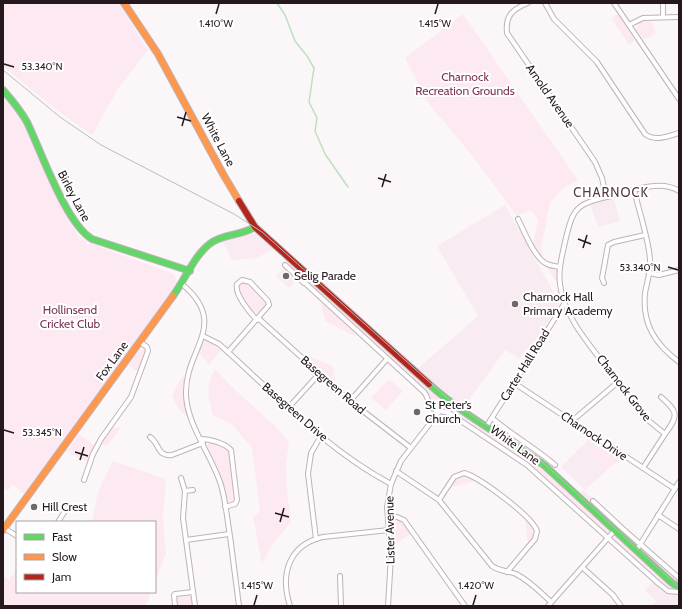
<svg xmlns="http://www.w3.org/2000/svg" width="682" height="609" font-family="Cabin,sans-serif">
	<rect width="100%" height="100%" fill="#fbf7f9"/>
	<g fill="#f8ebf1">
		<path d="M613,196L620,221L598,227L589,201Z"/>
		<path d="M505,205L559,302L558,306L529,350L526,349L520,359L505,350L464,407L417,369L478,316L437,246Z"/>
		<path d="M255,233L274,249L256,258L232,260L223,242Z"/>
		<path d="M290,262L302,273L289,288L276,276Z"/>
		<path d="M590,438L601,445L591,455L608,469L585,490L561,467Z"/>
		<path d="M662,573L679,590V606H651L656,601L645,590Z"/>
	</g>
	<g fill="#fde9f1">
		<path d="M3,3H119L148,50L119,87L92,135L54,108L3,66Z"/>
		<path d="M463,14L578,180L562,189L550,203L541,248L543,256L540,255L533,244L538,220L531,210L520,214L517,217L504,198L471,154L429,104L405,58Z"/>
		<path d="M618,14L635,41L629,45L611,18Z"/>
		<path d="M645,21L652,22L656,33L644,40L636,30L639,23Z"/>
		<path d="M3,96L23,121L71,224L79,237L87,241L86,244L89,245L90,242L108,250L174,274L178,286L24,494L13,485L7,491L3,487Z"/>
		<path d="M260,248L263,249L266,253L256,258L242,259V256L250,251L251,254Z"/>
		<path d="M547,266L558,269V282L554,279Z"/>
		<path d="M310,279L440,397V404L434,406L432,405L428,394L308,283Z"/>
		<path d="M243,282L248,283L267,302V306L259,314L254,313L239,293L238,287Z"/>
		<path d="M320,301L358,336L352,335L325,321Z"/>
		<path d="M207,341L221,350L209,365L199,352L203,343Z"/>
		<path d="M143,348L146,352L138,372L128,365L140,349Z"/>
		<path d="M298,352L333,366L336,386Z"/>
		<path d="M215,369L232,387L275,426L288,441L289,444L286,463L287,491L291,522L272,545L262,564L253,517L260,511L252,448L233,425L213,415C208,394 205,389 215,369Z"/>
		<path d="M184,375C183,390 184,403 188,417L180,411L172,396L179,382Z"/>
		<path d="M389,379L403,391L386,410L371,398Z"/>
		<path d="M450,407L522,456L520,457L446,409Z"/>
		<path d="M494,423H495L529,448H527L494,428Z"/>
		<path d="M122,426L108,445L101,444L111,429Z"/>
		<path d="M79,434L94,445L88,462L71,455L70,451L68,449Z"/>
		<path d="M209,442L227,449L229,451L235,502L231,503L228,502L221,476L207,445Z"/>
		<path d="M601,445L620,459L608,469L591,455Z"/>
		<path d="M526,457L554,478L609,530L608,534H607L525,459L524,458Z"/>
		<path d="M113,461L166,479L163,517L166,554L155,581V522H92L98,492Z"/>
		<path d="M459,476H467L476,481L449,488L456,477Z"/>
		<path d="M583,490L592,498L590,501L635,543L633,544L579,494Z"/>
		<path d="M396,519L402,522L411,534L393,545C392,537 388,524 396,519Z"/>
		<path d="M525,519C537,529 538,533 528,545Z"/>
		<path d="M615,537H617L661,578L653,577L616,541Z"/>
		<path d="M643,551H644L679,581V584L645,554Z"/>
		<path d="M17,568V592H151L148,601L145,606H3V576L9,580Z"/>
		<path d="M189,595L192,598L193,606H177L176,599L177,596Z"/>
	</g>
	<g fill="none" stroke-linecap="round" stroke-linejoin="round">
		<path stroke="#bedfc0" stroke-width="1.5" d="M277,3L285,15L295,41L307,56L314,68L309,102L317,118L315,131L325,154L348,187"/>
		<g stroke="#bdb4b8" stroke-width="6">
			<g id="street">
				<path d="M528,3C513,9 505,15 507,33L595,162L602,178L606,197"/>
				<path d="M545,3L554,19L597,62L645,134C655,142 668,136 679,133"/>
				<path d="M614,3L679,99"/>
				<path d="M663,3V17"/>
				<path d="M629,25L643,18L679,17"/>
				<path d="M634,190C639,211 649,240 650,260C651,271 647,282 645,293C642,324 655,344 679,362"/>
				<path d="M518,219C524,231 535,259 547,264C551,266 556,266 560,267"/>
				<path d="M285,265L304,283"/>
				<path d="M649,273L659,275L679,270"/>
				<path d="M308,274L304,280L305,283L424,392L426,395L431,407L435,410L449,413L527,465L658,583L668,591L679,592"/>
				<path d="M604,283L602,278L608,245L614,242L645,235"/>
				<path d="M182,284C231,325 184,349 186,395C187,425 212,456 221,485C226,502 227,519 230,536C233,560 236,583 239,606"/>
				<path d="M258,318L350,401L411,448"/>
				<path d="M203,336L219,344C274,393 325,449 391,484"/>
				<path d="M228,352L269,305L268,301L250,282L242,280L237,284C234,294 250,313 257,320"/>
				<path d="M514,383L675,489"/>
				<path d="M661,397C678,412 679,415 665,434"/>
				<path d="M350,401L387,359"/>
				<path d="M289,407L319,374"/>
				<path d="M492,418C512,435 535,448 555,465"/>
				<path d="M572,421L618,382"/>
				<path d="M486,427L564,304"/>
				<path d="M150,437C160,444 157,457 172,455L203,443"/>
				<path d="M201,439C209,439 225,443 231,450L237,500L235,504L225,507"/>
				<path d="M643,468L665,434L649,421L640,412C629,397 619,382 607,368C589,344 563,315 560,284C558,270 562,256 565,242C573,207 576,204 611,196C631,191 660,179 679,191"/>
				<path d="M396,471L439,500L492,566C499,571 508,571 516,574C530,581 540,592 551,602"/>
				<path d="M181,478L185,491L183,518L195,606"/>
				<path d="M84,480L93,454L101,439L131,397L148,351L147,347L140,342"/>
				<path d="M185,491L193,490"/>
				<path d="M439,500L454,477L464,473C479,477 532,516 537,531L535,539L507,572"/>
				<path d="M593,501L623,529L679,578"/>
				<path d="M658,515L679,529"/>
				<path d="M388,517H397L404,520L465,606"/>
				<path d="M58,522L65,511"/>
				<path d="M4,528L17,536"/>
				<path d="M316,539L308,474L311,453L321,436"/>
				<path d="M186,540L229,534"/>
				<path d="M636,551L679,482"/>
				<path d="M583,568L613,595L621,606"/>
				<path d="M340,576L341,606"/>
				<path d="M175,606L174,595L175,594L193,592"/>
				<path d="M290,606C280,575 288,545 323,537L389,530"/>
				<path d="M388,606L391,556L387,507L391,484L401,461L448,400"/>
				<path d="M548,606L615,530"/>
			</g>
		</g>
		<g stroke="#bdb4b8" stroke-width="8">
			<g id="fast">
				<path d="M3,90C12,100 20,110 27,122C41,151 66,224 92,239L190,271"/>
				<path d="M173,296C185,280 196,251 214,241C227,234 242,235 255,227"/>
				<path d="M429,384C464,416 507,438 545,466L672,583L679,587"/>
			</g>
		</g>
		<g stroke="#bdb4b8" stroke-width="8">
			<g id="slow">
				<path d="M124,3L158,54L223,174L239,201"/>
				<path d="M3,530L173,296"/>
			</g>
		</g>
		<g stroke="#bdb4b8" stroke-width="8">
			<path id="jam" d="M239,201L255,227L429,384"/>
		</g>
		<use href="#street" stroke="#fefefe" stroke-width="4"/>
		<use href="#fast" stroke="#63d668" stroke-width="6"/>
		<use href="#slow" stroke="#ff974d" stroke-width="6"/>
		<use href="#jam" stroke="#b3261e" stroke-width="6"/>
		<path stroke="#bdbcbc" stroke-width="1" d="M3,70L60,117L101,145L234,214L262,232L453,403L539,459L679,587"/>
	</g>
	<path fill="none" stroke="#26191e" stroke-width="1.5" d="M216,14L219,4M435,14L438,4M4,64L14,67M177,117L191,121M182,126L186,112M378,178L391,182M382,187L386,174M578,239L591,244M583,248L587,235M668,267L678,270M4,430L14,433M75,452L88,456M80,460L84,447M275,513L289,517M280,522L284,508M254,605L257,595M473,605L476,595"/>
	<g fill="#71676b" stroke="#fff" stroke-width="1.5">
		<circle cx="286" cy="276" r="4"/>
		<circle cx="515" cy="304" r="4"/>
		<circle cx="417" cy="412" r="4"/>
		<circle cx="34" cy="507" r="4"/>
	</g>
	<g text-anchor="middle" stroke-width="4" stroke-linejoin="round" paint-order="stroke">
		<g font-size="12" fill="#7c3257" stroke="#fff">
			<text x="465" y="81">Charnock<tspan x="465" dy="14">Recreation Grounds</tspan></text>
			<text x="70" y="314">Hollinsend<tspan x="70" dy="14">Cricket Club</tspan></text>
		</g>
		<g font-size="12" fill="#26191e" stroke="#fff">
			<text transform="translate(550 96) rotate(55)" y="4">Arnold Avenue</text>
			<text transform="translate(218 140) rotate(62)" y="4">White Lane</text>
			<text transform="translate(74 196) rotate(62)" y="4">Birley Lane</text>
			<text transform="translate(112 361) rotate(-54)" y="4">Fox Lane</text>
			<text transform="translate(525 365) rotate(-58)" y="4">Carter Hall Road</text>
			<text transform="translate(333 385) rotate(41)" y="4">Basegreen Road</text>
			<text transform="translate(624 388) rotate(52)" y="4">Charnock Grove</text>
			<text transform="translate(295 412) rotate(41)" y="4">Basegreen Drive</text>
			<text transform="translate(594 436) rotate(34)" y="4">Charnock Drive</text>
			<text transform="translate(515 445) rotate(36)" y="4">White Lane</text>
			<text transform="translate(390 530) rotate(-91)" y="4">Lister Avenue</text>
		</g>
		<g font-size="12" fill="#26191e" stroke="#fff" text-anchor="start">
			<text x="294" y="280">Selig Parade</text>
			<text x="523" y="301">Charnock Hall<tspan x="523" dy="14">Primary Academy</tspan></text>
			<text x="425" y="409">St Peter’s<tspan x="425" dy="14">Church</tspan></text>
			<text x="42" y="511">Hill Crest</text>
		</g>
		<g font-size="13" letter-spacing="1" fill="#563845" stroke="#fff">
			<text x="611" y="197">CHARNOCK</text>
		</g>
	</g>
	<g font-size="10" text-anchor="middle" fill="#26191e" stroke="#fff" stroke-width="4" stroke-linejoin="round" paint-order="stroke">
		<text x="216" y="27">1.410°W</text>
		<text x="435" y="27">1.415°W</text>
		<text x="42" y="70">53.340°N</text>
		<text x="640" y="271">53.340°N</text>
		<text x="42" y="436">53.345°N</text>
		<text x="257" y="589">1.415°W</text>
		<text x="476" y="589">1.420°W</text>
	</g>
	<rect width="682" height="609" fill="none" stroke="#26191e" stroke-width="8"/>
	<rect x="16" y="521" width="140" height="72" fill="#ffffff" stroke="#a8a3a5"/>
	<rect x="24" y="534" width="20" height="6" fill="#63d668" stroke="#a8a3a5"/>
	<text x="52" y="541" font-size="12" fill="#26191e">Fast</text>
	<rect x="24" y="554" width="20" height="6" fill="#ff974d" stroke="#a8a3a5"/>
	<text x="52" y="561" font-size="12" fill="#26191e">Slow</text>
	<rect x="24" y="574" width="20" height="6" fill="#b3261e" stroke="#a8a3a5"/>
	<text x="52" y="581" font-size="12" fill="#26191e">Jam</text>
</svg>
